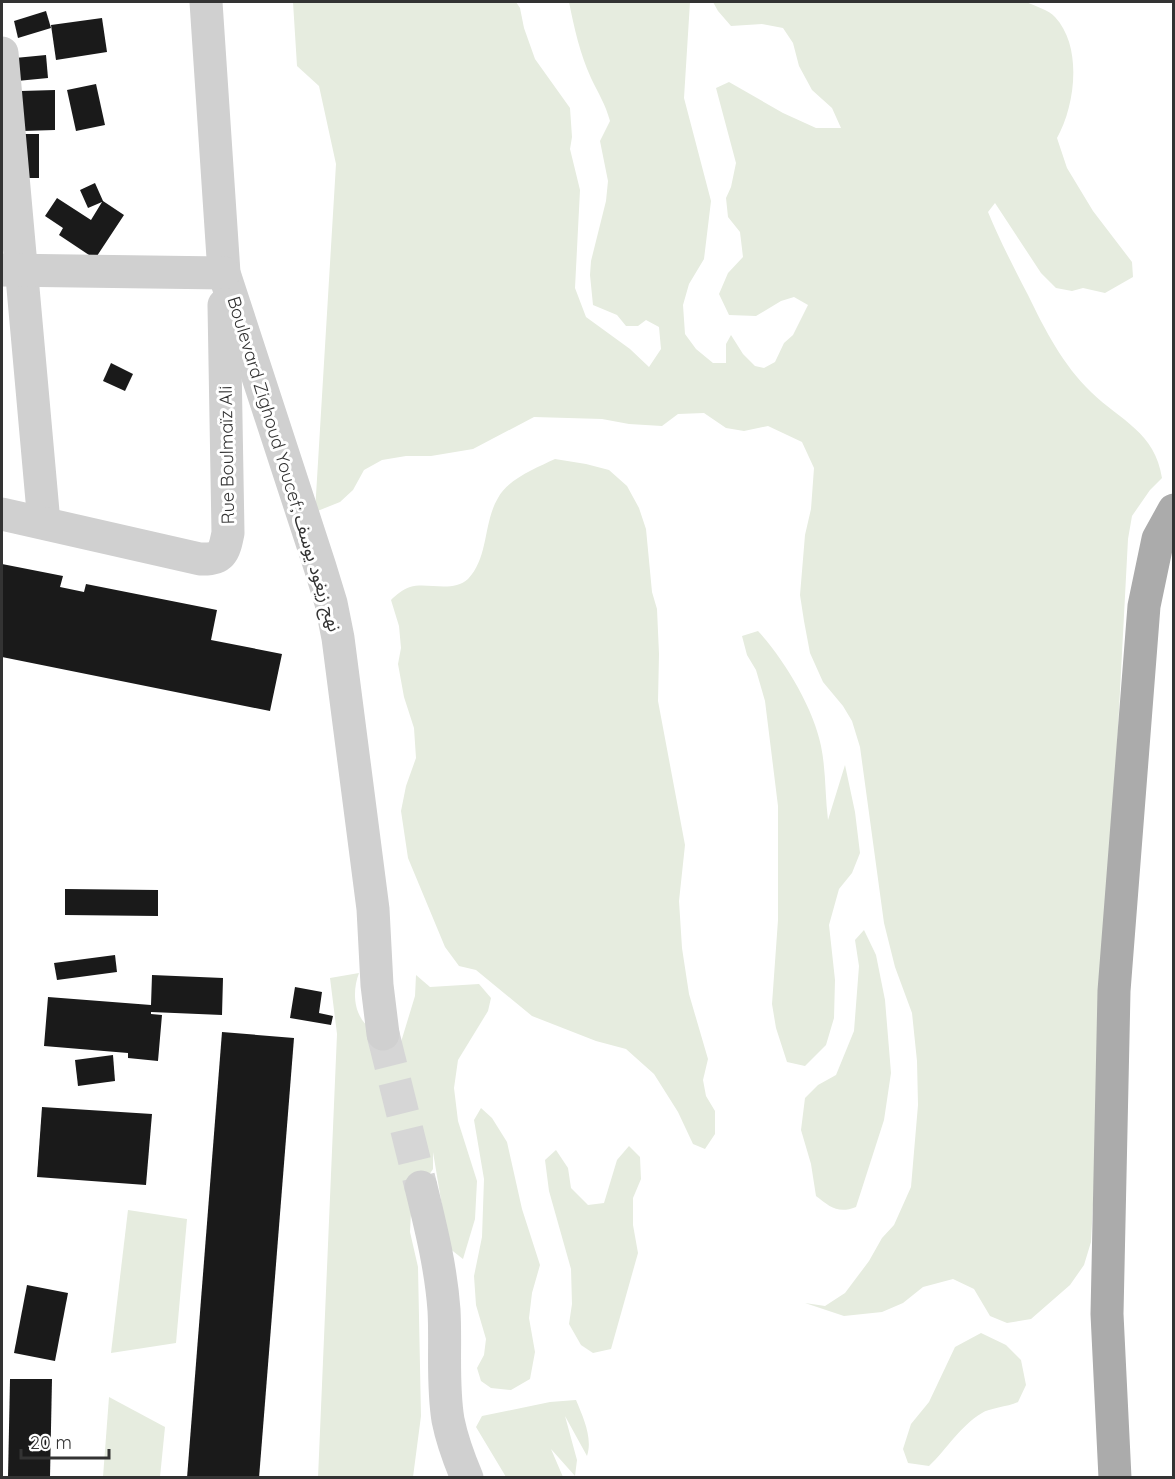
<svg xmlns="http://www.w3.org/2000/svg" width="1175" height="1479" font-family="Quicksand,'Noto Sans Arabic',sans-serif">
	<rect width="100%" height="100%" fill="#fff"/>
	<g fill="#e6ecdf">
		<path d="M293,2H516L520,8L524,28L535,59L570,108L572,137L570,149L580,190L575,288L586,317L630,349L649,367L661,349L659,327L646,320L638,326H626L617,315L593,305L590,275L591,261L606,201L608,181L600,141L610,121C605,103 599,95 591,78C580,54 574,27 569,2H690L684,98L711,201L704,259L689,284L683,305L685,334L696,349L713,363H726V344L731,335L743,354L755,366L764,368L775,362L784,343L793,335L808,305L794,297L781,301L756,316L729,315L719,294L728,273L743,257L740,232L728,217L726,198L731,187L736,163L716,88L729,82L783,113L816,128H841L832,108L812,90L799,66L793,43L783,28L762,24L731,26L718,11L713,2H1026C1035,6 1049,10 1055,17C1083,47 1075,106 1057,138L1067,168L1093,211L1132,262L1133,277L1105,293L1083,288L1072,291L1056,288L1041,273L995,203L988,212C1000,241 1014,268 1028,295C1045,330 1063,365 1091,392C1121,421 1155,432 1162,478L1150,490L1132,516L1128,539L1091,1242L1084,1265L1070,1285L1031,1319L1007,1323L990,1316L974,1289L953,1279L923,1287L903,1303L882,1312L844,1316L805,1303L825,1306L845,1293L869,1261L882,1238L894,1225L911,1187L918,1105L917,1061L912,1013L895,967L884,923L860,747L852,721L843,706L823,682L810,653L804,621L800,595L805,535L811,509L814,468L802,442L768,426L744,431L726,428L704,413L678,414L662,426L629,424L602,419L534,417L473,449L431,456H406L382,460L364,470L353,490L340,502L315,512L336,164L319,86L297,66Z"/>
		<path d="M555,459L586,464L609,470L627,486L639,508L646,529L652,592L657,609L659,654L658,701L685,845L679,901L682,948L689,994L708,1059L703,1080L706,1096L715,1111V1134L705,1149L693,1144L678,1112L654,1074L626,1049L596,1041L532,1016L476,970L459,966L445,947L408,858L401,811L406,786L416,758L414,728L404,697L398,664L401,648L399,626L391,600C396,595 403,589 410,587C427,582 453,593 468,579C489,557 483,523 498,498C508,479 536,468 555,459Z"/>
		<path d="M758,631C784,659 814,709 821,746C826,770 825,796 828,820L845,765L855,812L860,853L852,873L839,889L829,925L835,980L834,1018L826,1045L805,1066L787,1062L776,1028L772,1004L778,920V806L765,701L756,670L747,655L742,636Z"/>
		<path d="M864,930L876,955L885,1000L891,1073L884,1120L856,1207C838,1214 830,1207 816,1196L811,1164L801,1130L805,1098L818,1085L836,1075L854,1031L859,966L855,940Z"/>
		<path d="M359,973C352,991 353,1016 371,1029C379,1035 392,1038 401,1042L415,996L416,975L430,987L479,984L491,998L488,1011L458,1060L454,1088L458,1121L477,1181L475,1219L463,1259L449,1248L433,1152V1169L421,1187L411,1212L410,1232L418,1267L421,1416L413,1477L318,1478L337,1034L330,978Z"/>
		<path d="M481,1108L492,1118L507,1142L522,1209L540,1265L532,1293L529,1318L535,1352L530,1379L511,1390L491,1388L481,1381L477,1368L484,1355L486,1339L476,1305L474,1276L482,1237L484,1179L474,1120Z"/>
		<path d="M629,1146L640,1157L641,1179L633,1198V1225L638,1253L611,1349L593,1353L581,1345L569,1324L572,1304L571,1269L549,1191L545,1160L556,1150L568,1168L571,1188L588,1205L604,1203L617,1160Z"/>
		<path d="M128,1210L187,1219L176,1343L111,1353Z"/>
		<path d="M981,1333L1006,1345L1021,1360L1026,1385L1018,1402C1007,1407 989,1408 982,1413C960,1426 947,1449 929,1466L908,1463L903,1449L911,1424L929,1402L955,1347Z"/>
		<path d="M109,1397L165,1427L160,1477H103Z"/>
		<path d="M576,1400C583,1417 593,1438 587,1456L565,1416L577,1460L575,1476L551,1449L563,1477H506L476,1427L482,1416L550,1402Z"/>
	</g>
	<g fill="#1a1a1a">
		<path d="M46,11L51,28L18,38L14,21Z"/>
		<path d="M102,18L107,52L56,60L51,25Z"/>
		<path d="M46,55L48,78L17,81L15,58Z"/>
		<path d="M96,84L105,125L76,131L67,90Z"/>
		<path d="M55,90V130L22,131L21,91Z"/>
		<path d="M20,134H39V178H19Z"/>
		<path d="M95,183L103,201L124,215L95,259L59,235L63,228L45,216L57,198L91,220L102,202L88,208L80,190Z"/>
		<path d="M111,363L133,374L125,391L103,381Z"/>
		<path d="M2,564L63,576L60,587L84,592L86,584L217,610L211,640L282,654L270,711L2,657Z"/>
		<path d="M65,889L158,890V916L65,915Z"/>
		<path d="M115,955L117,972L57,980L54,963Z"/>
		<path d="M152,975L223,978L222,1015L151,1012V1014L162,1015L158,1061L128,1058V1053L44,1046L48,997L151,1005Z"/>
		<path d="M295,987L322,992L319,1013L333,1016L331,1025L290,1018Z"/>
		<path d="M222,1032L294,1038L259,1478H187Z"/>
		<path d="M113,1055L115,1081L78,1086L75,1060Z"/>
		<path d="M42,1107L152,1114L146,1185L37,1177Z"/>
		<path d="M27,1285L68,1293L55,1361L14,1353Z"/>
		<path d="M10,1379H52L50,1477H8Z"/>
	</g>
	<g fill="none" stroke-linecap="round" stroke-linejoin="round">
		<path stroke="#d6d6d6" stroke-width="33" stroke-dasharray="33 16" stroke-linecap="butt" d="M383,1034L421,1187"/>
		<g stroke="#d0d0d0" stroke-width="33">
			<path d="M206,2L224,273L320,567L331,603L338,638L373,909L377,985L383,1034"/>
			<path d="M2,53L44,523"/>
			<path d="M2,270L224,273"/>
			<path d="M2,514L200,559C222,560 224,553 228,533L224,305"/>
			<path d="M421,1187C431,1228 441,1268 444,1310C446,1346 442,1384 448,1420C452,1440 459,1459 467,1478"/>
		</g>
		<path stroke="#ababab" stroke-width="33" d="M1115,1478L1107,1314L1114,991L1144,606L1158,539L1174,510"/>
	</g>
	<g text-anchor="middle" stroke-width="6" stroke-linejoin="round" paint-order="stroke">
		<g font-size="18" fill="#333" stroke="#fff">
			<text transform="translate(227 455) rotate(-91)" y="6">Rue Boulmaïz Ali</text>
			<text transform="translate(284 464) rotate(73)" y="6">Boulevard Zighoud Youcef; نهج زيغود يوسف</text>
		</g>
	</g>
	<rect width="1175" height="1479" fill="none" stroke="#333333" stroke-width="6"/>
	<path d="M21 1449v9h88v-9" fill="none" stroke="#333333" stroke-width="3"/>
	<text x="30" y="1449" font-size="18" fill="#333333" stroke="#ffffff" stroke-width="4.5" paint-order="stroke">20 m</text>
</svg>
